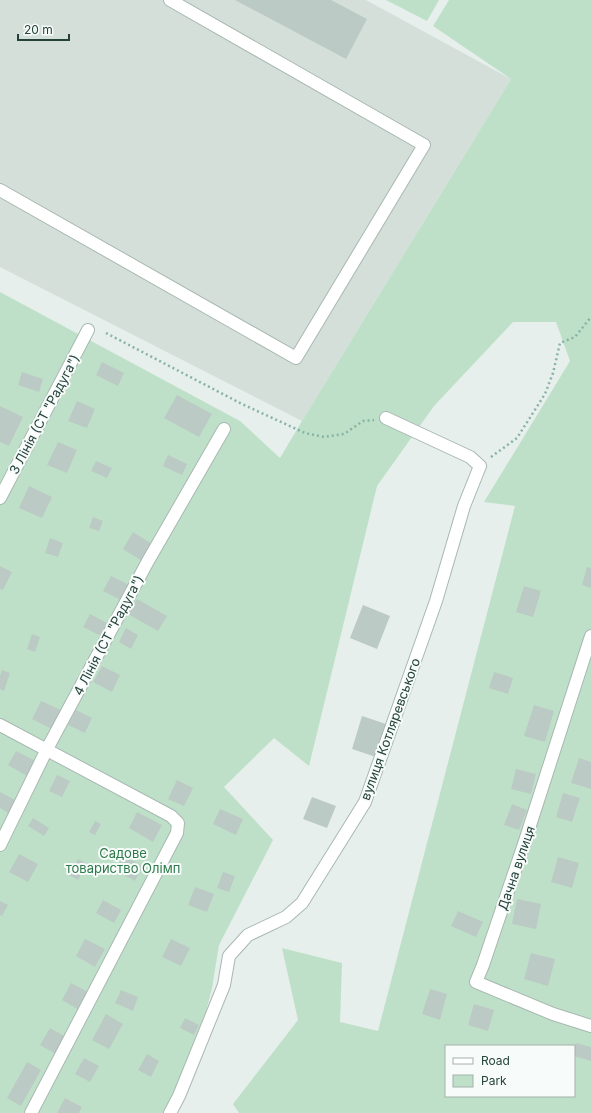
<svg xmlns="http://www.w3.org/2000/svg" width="591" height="1113" font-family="Inter,sans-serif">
	<rect width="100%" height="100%" fill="#e6efeb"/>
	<path fill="#d4dfda" d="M0,0H366L511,79L302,421L0,267Z"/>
	<g fill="#bfe0c8" fill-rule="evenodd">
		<path d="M386,0H439L427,21Z"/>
		<path d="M449,0H591V1113H239L233,1104L298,1020L282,948L342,963L340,1022L378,1031L515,506L484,502L570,361L556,322H513L434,406L377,486L309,766L274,738L224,787L273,840L219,945L212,988L203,1024L173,1095L163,1113H0V292L240,421L280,458L302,421L511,79L433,26ZM446,1046H574V1096H446Z"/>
	</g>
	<g fill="#bbcac4">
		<path d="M235,0H331L367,19L346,59Z"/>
		<path d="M102,362L124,373L118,386L96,375Z"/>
		<path d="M22,372L43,379L39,392L18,385Z"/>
		<path d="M177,395L212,414L199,437L164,418Z"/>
		<path d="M77,401L95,409L87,428L68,421Z"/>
		<path d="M0,406L23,417L9,446L0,442Z"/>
		<path d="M58,442L77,450L67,473L47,465Z"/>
		<path d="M168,455L187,464L182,475L163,466Z"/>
		<path d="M96,461L112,468L107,478L91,471Z"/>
		<path d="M29,486L52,497L42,518L19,508Z"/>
		<path d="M93,517L103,521L99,531L89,528Z"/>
		<path d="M133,532L152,544L142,561L123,549Z"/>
		<path d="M50,538L63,543L58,557L45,553Z"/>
		<path d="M0,566L12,572L3,590L0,589Z"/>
		<path d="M587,567L591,568V588L582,585Z"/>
		<path d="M111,576L129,585L121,600L103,591Z"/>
		<path d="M524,586L541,591L533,617L516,612Z"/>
		<path d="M137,599L167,616L158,631L128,614Z"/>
		<path d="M363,605L390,616L377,649L350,638Z"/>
		<path d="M90,614L107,623L101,636L83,627Z"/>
		<path d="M126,628L138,635L131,649L119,642Z"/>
		<path d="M32,634L40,637L35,652L27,649Z"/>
		<path d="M102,666L120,675L112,692L93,682Z"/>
		<path d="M2,670L10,673L4,691L0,689V676Z"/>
		<path d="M494,672L513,678L508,694L489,688Z"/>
		<path d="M41,701L61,710L52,729L32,719Z"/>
		<path d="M534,705L554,711L545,742L524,736Z"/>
		<path d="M76,710L92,718L85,733L68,725Z"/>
		<path d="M362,716L386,724L376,757L352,749Z"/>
		<path d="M16,751L36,761L27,776L8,765Z"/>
		<path d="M579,758L591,762V789L571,783Z"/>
		<path d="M516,769L536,774L531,794L511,789Z"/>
		<path d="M57,775L70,781L62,797L49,791Z"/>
		<path d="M177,780L193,788L184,806L168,799Z"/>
		<path d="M0,792L17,801L10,814L0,808Z"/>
		<path d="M563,793L580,798L572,822L556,817Z"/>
		<path d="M312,797L336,806L327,828L303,819Z"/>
		<path d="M512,804L527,810L519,830L504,825Z"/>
		<path d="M220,809L243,819L236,835L213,824Z"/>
		<path d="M137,812L162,825L153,842L129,828Z"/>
		<path d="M33,818L49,828L44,836L28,826Z"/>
		<path d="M95,821L101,824L95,835L89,832Z"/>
		<path d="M19,854L38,864L28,882L9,872Z"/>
		<path d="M123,856L143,866L135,881L115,870Z"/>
		<path d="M558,857L579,863L572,888L551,882Z"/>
		<path d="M78,859L87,864L78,880L69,875Z"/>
		<path d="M223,872L235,876L229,892L217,888Z"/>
		<path d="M195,887L214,894L207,912L188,905Z"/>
		<path d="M517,899L541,904L536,929L512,924Z"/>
		<path d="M103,900L121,910L114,923L96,913Z"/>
		<path d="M0,901L8,905L2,916L0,915Z"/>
		<path d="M458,911L483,922L476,937L451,926Z"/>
		<path d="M85,939L105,949L95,967L76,956Z"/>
		<path d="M171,939L190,948L181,966L162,957Z"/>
		<path d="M531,953L555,959L548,986L524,979Z"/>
		<path d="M71,983L88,992L79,1010L62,1000Z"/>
		<path d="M430,989L447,994L440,1020L422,1014Z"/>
		<path d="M121,990L138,997L133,1011L115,1003Z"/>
		<path d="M474,1004L494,1010L488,1031L468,1025Z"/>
		<path d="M106,1014L123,1024L109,1049L92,1040Z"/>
		<path d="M185,1018L199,1025L194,1035L180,1028Z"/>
		<path d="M50,1028L66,1037L56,1054L40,1045Z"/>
		<path d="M576,1043L591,1047V1061L574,1056V1049Z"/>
		<path d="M147,1054L159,1061L151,1077L138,1070Z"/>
		<path d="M84,1058L99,1066L90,1082L75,1074Z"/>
		<path d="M27,1062L41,1070L21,1106L7,1098Z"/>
		<path d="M65,1098L82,1107L79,1113H57Z"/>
	</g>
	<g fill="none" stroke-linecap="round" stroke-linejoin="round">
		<g stroke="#a8b8b2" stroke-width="14">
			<g id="minor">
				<path d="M0,190L296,358L424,145L170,0"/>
				<path d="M0,498L88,330"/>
				<path d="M591,636L524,844L483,965L476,982L553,1014L591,1026"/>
				<path d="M0,725L171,816L178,823L177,833L31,1113"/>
				<path d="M0,845L47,749L148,561L224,429"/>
				<path d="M170,1113L179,1096L224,985L229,956L248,935L286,917L302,903L365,802L436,601L464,506L480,466L470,457L386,418"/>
			</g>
		</g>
		<g stroke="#86b3a5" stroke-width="2.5" stroke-dasharray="2 3" stroke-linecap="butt">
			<path d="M106,333L242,404L305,433L324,437L344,434L363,421L374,420"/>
			<path d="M491,457L517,438L545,394L553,373L560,343L575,337L591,317"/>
		</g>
		<use href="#minor" stroke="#fff" stroke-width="12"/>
	</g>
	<g text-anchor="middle" stroke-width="4" stroke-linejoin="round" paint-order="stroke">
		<g font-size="13" fill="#24423a" stroke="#f7fbf9">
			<text transform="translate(44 414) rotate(-62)" y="5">З Лінія (СТ "Радуга")</text>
			<text transform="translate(108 635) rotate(-62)" y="5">4 Лінія (СТ "Радуга")</text>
			<text transform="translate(390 729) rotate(-70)" y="5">вулиця Котляревського</text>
			<text transform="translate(516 868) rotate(-71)" y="5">Дачна вулиця</text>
		</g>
		<g font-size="13" fill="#2d7a4b" stroke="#f7fbf9">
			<text x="123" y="858">Садове<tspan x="123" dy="15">товариство Олімп</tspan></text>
		</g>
	</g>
	<rect x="445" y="1045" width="130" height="52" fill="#f7fbf9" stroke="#a3b1ad"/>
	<rect x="453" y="1058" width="20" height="6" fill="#ffffff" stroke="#a3b1ad"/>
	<text x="481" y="1065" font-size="12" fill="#24423a">Road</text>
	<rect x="453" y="1075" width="20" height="12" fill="#bfe0c8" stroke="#a3b1ad"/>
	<text x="481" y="1085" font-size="12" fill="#24423a">Park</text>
	<path d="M18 34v6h51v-6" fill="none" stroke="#24423a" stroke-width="2"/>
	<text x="24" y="34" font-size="12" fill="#24423a" stroke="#f7fbf9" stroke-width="3" paint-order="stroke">20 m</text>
</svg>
